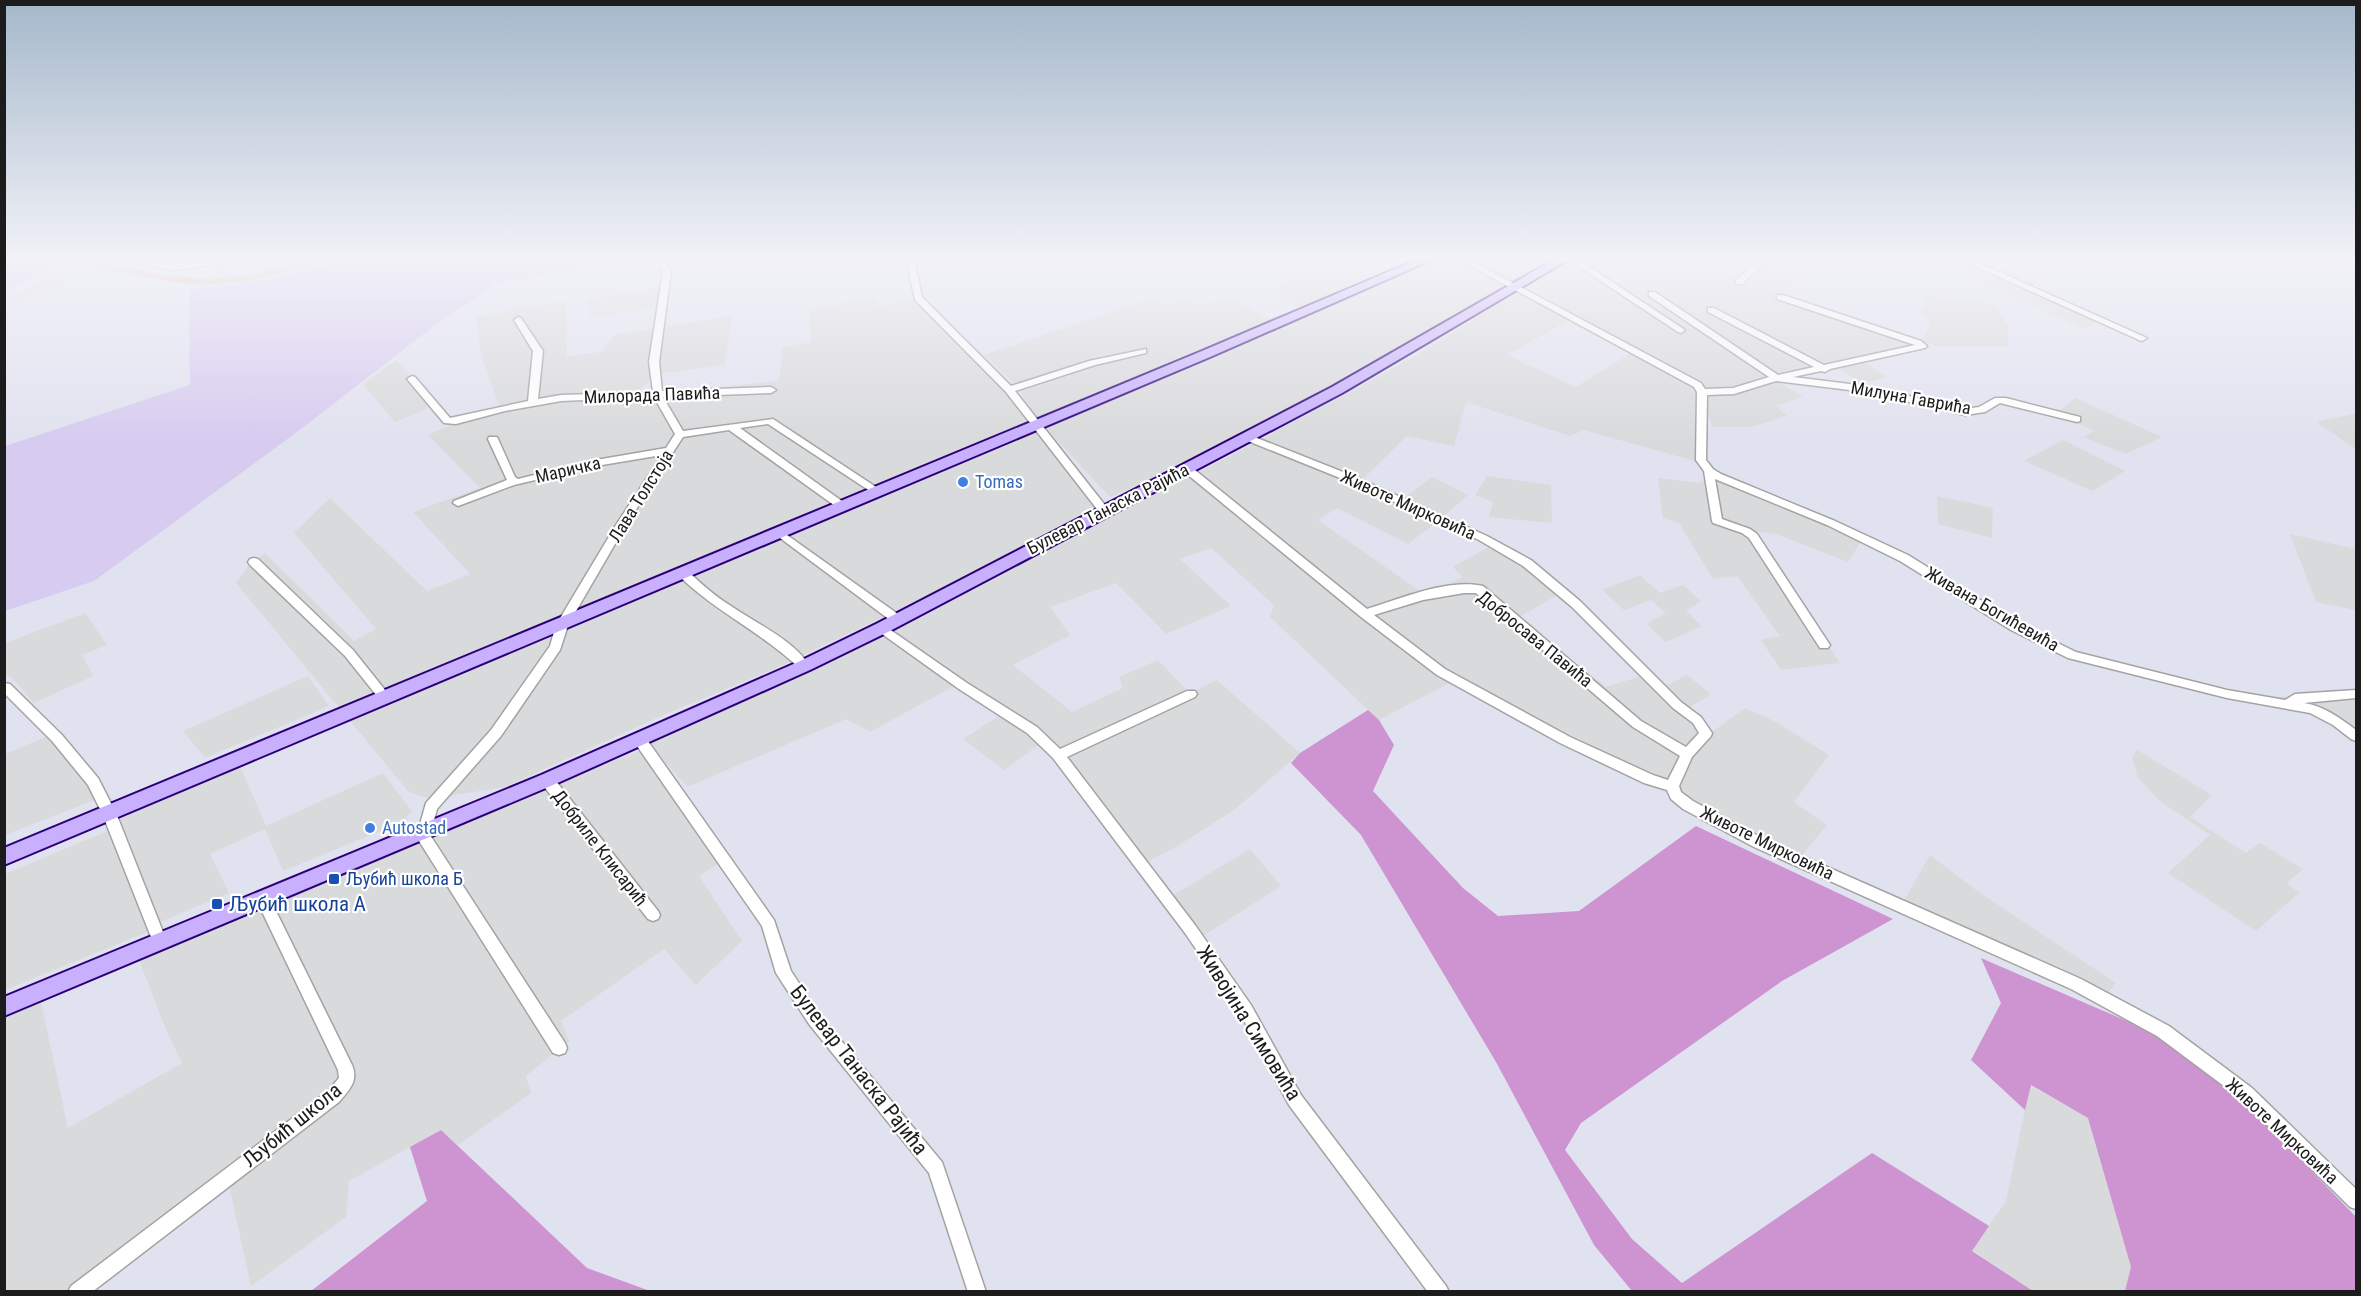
<svg xmlns="http://www.w3.org/2000/svg" width="2361" height="1296" font-family="'Roboto Condensed',sans-serif">
	<rect width="100%" height="100%" fill="#e1e2ef"/>
	<g fill="#d9dadb">
		<path d="M222,258H311L302,266L288,271L238,280L207,281L217,259Z"/>
		<path d="M824,258H957L910,269L866,273L864,266L824,269Z"/>
		<path d="M1329,258H1554L1279,417L1146,483L1110,497L1039,421L1017,387L984,355L1155,298L1166,305L1190,300L1196,304L1240,301L1267,319L1298,309L1276,293L1294,270Z"/>
		<path d="M1574,258H1816L1792,282L1783,297L1932,347L1863,361L1887,377L1862,384L1836,367L1775,380L1803,397L1776,406L1787,416L1751,427H1713L1705,407L1709,392L1522,288Z"/>
		<path d="M1959,258H2002L2045,274L2033,287L2103,318L2084,329L1948,266Z"/>
		<path d="M44,278L71,281L58,289L7,301Z"/>
		<path d="M662,287L658,307L590,317L588,299Z"/>
		<path d="M1516,293L1571,319L1507,355L1576,387L1631,353L1663,367L1697,391L1695,461L1584,430L1570,436L1466,402L1454,446L1407,436L1362,480L1404,498L1432,477L1468,495L1442,518L1408,544L1337,508L1318,520L1424,594L1463,577L1453,567L1494,544L1564,591L1518,618L1606,687L1645,675L1662,688L1687,675L1711,694L1686,710L1712,732L1745,708L1776,722L1829,755L1794,802L1827,825L1792,867L1757,846L1702,822L1656,784L1455,680L1379,720L1270,617L1274,605L1211,548L1180,559L1231,606L1166,634L1116,583L1050,607L1070,635L1013,665L1072,712L1123,688L1119,677L1158,660L1190,693L1217,680L1300,753L1234,810L1176,847L1145,863L1043,742L1004,770L963,739L1002,714L956,685L870,732L846,719L687,787L650,744L895,631L991,581L1087,528L1222,460L1361,386L1418,354Z"/>
		<path d="M1928,295L1994,304L2009,327L2007,347H1937L1921,341L1931,323L1919,312Z"/>
		<path d="M871,297L879,307L914,299L945,325L1006,390L1099,505L937,591L779,667L659,717L505,787L429,799L408,791L236,583L250,564L265,553L354,641L376,629L294,533L330,498L427,591L470,574L413,512L480,488L428,435L454,423L500,407L482,359L476,317L523,307L566,302L567,357L603,351L614,335L732,316L725,365L657,374L636,393L662,395L779,380L783,347L811,342L809,311Z"/>
		<path d="M396,360L436,405L395,422L363,384Z"/>
		<path d="M2075,398L2162,437L2126,454L2084,437L2094,431L2057,413Z"/>
		<path d="M2353,414L2356,415V449L2316,422Z"/>
		<path d="M2063,440L2125,471L2093,491L2024,461Z"/>
		<path d="M1487,476L1551,485L1552,523L1489,517L1493,502L1475,495Z"/>
		<path d="M1714,476L1865,535L1848,562L1776,534L1750,531L1840,663L1781,670L1761,640L1780,636L1737,576L1713,579L1679,523L1663,518L1658,478L1699,483Z"/>
		<path d="M1937,496L1993,508L1992,538L1938,524Z"/>
		<path d="M2290,534L2356,549V610L2316,602Z"/>
		<path d="M1640,575L1660,593L1683,585L1701,601L1686,611L1702,626L1666,642L1646,624L1666,613L1651,600L1624,610L1602,590Z"/>
		<path d="M85,613L107,645L82,655L93,676L34,703L17,683L5,673V643Z"/>
		<path d="M308,676L329,706L205,758L183,731Z"/>
		<path d="M2356,695V735L2349,728L2322,715L2275,697Z"/>
		<path d="M48,736L102,797L5,835V754Z"/>
		<path d="M647,748L726,859L699,876L742,941L696,985L664,949L561,1021L569,1041L526,1076L531,1093L458,1145L441,1130L349,1181L346,1217L251,1286L229,1185L91,1291H5L4,1018L41,1002L68,1128L182,1063L167,1032L139,960L400,851L501,805Z"/>
		<path d="M2137,750L2212,795L2190,817L2246,853L2260,843L2303,869L2287,883L2299,893L2256,931L2168,873L2210,835L2161,802L2138,778L2132,757Z"/>
		<path d="M240,766L266,826L383,773L412,811L403,822L283,871L265,829L210,854L229,893L148,927L150,931L5,990V874L117,827L114,821Z"/>
		<path d="M1250,849L1281,886L1203,936L1172,896Z"/>
		<path d="M1930,855L1980,893L2116,983L2109,992L1902,904Z"/>
		<path d="M2030,1085L2088,1118L2131,1267L2125,1291H2033L1972,1250L2006,1201Z"/>
	</g>
	<g fill="#d7cbef">
		<path d="M355,258H591L589,266L495,284L434,326L297,432L94,581L5,611V446L190,385L189,289L263,280Z"/>
		<path d="M39,263H61L5,293V267Z"/>
	</g>
	<g fill="#ce93d1">
		<path d="M1368,710L1379,720L1394,745L1373,791L1463,888L1498,916L1579,911L1696,826L1893,919L1782,981L1581,1123L1565,1150L1632,1239L1682,1283L1872,1153L1989,1226L1972,1251L2033,1291H1632L1594,1245L1496,1062L1361,835L1291,763L1300,753Z"/>
		<path d="M1981,958L2150,1031L2238,1095L2356,1217V1291H2125L2131,1267L2088,1118L2031,1085L2025,1110L1971,1060L2001,1003Z"/>
		<path d="M441,1130L587,1268L650,1291H311L427,1201L410,1147Z"/>
	</g>
	<g fill="none" stroke-linecap="round" stroke-linejoin="round">
		<path fill="#e0bd9e" fill-rule="evenodd" d="M35,258L84,259L165,275L207,279L239,277L322,258H338L255,280L207,285L179,283L72,263H39L4,268V262Z"/>
		<g stroke="#a3a3a3" stroke-width="3">
			<g id="street">
				<path d="M119,258C138,258 158,265 176,264C202,263 226,257 252,258L248,260L174,270L123,260Z"/>
				<path d="M654,258H662L671,271L659,362L662,391L771,387L776,390L771,393L663,397L683,431L773,419L882,491L877,494L873,493L768,424L740,428L846,504L847,506L846,508H838L729,430L683,437L626,525L568,625L560,650L501,736L437,809L430,835L565,1043L567,1048L565,1053L559,1055L553,1053L414,833L419,828L426,803L491,730L550,646L556,625L616,525L662,455L590,467L514,485L458,506L453,503L454,501L507,480L488,439L489,437H497L498,439L515,477L518,479L590,461L666,448L675,434L654,397L561,401L505,411L456,424L444,423L407,379L412,376L415,377L450,418L528,401L533,351L514,320L518,317L521,318L543,351L538,399L561,395L653,392L649,362L663,271Z"/>
				<path d="M906,258H914L922,297L1011,386L1089,361L1146,349V353L1095,365L1015,391L1108,509L1109,511L1108,513H1100L1006,392L915,300Z"/>
				<path d="M1456,258H1466L1701,383L1705,389L1733,388L1769,377L1649,296V292H1655L1778,375L1814,367L1708,312V308H1714L1824,365L1915,345L1777,299V295H1783L1921,341L1927,346L1925,348L1830,369L1825,372L1821,371L1793,377L1866,386L1965,409L1979,407L1995,398H2006L2080,417V421L2077,422L2000,403L1985,412L1965,415L1866,392L1776,381L1734,394L1707,395L1706,460L1713,469L1721,474L1835,521L1908,555L2019,624L2076,652L2227,690L2285,700L2295,694L2356,690V698L2304,703C2324,706 2340,718 2356,730V741L2351,739L2333,725L2310,713L2227,698L2068,658L2011,630L1900,561L1827,525L1715,479L1722,519L1750,529L1757,534L1830,645L1828,648H1820L1749,538L1742,533L1713,523L1712,521L1704,471L1696,460L1697,392L1694,387Z"/>
				<path d="M1566,258H1576L1685,330L1681,333L1678,332Z"/>
				<path d="M1762,258H1771L1742,284H1736V280Z"/>
				<path d="M1957,258H1968L2147,338L2142,341L2139,340Z"/>
				<path d="M1247,434L1358,478L1487,536L1531,560L1580,601L1681,702L1701,717L1712,733L1711,736L1692,757L1679,786L1681,792L1693,801L1764,839L2081,979L2169,1026L2252,1088L2356,1189V1209L2350,1207L2240,1098L2157,1036L2071,989L1754,847L1683,809L1671,799L1667,790L1644,783L1560,743L1437,675L1361,617L1182,470L1181,468L1182,466H1190L1367,609C1400,599 1448,578 1483,586L1641,721L1686,747L1699,733L1693,723L1673,708L1572,607L1523,566L1479,540L1350,482L1243,439V435ZM1464,593H1476L1633,727L1680,756L1668,780L1653,775L1570,737L1445,669L1374,615L1423,600Z"/>
				<path d="M780,530L902,617L904,620L902,623H894L776,535L775,533Z"/>
				<path d="M254,558L258,559L353,650L389,695L391,698L389,701H381L345,656L250,565L248,562L250,559Z"/>
				<path d="M683,569L687,570C701,584 715,596 731,606C757,624 792,639 810,666L808,669H800C763,633 716,612 679,576L677,573Z"/>
				<path d="M882,624L967,683L1037,727L1060,749L1187,691H1195L1197,694L1195,697L1067,757L1195,925L1251,1005L1301,1095L1446,1286L1449,1292H1428L1289,1105L1241,1015L1185,933L1053,758L1027,733L959,689L878,631L876,628L878,625Z"/>
				<path d="M4,683L10,684L62,735L98,778L116,813L167,942L165,946L160,948L155,946L153,942L102,813L88,785L52,741L4,693Z"/>
				<path d="M640,735L645,737L774,920L791,971L819,1014L942,1162L986,1292H968L929,1173L809,1024L776,973L762,926L635,743L634,740L635,737Z"/>
				<path d="M547,775L552,776L658,911L660,915L658,919L653,921L648,919L542,784L540,780L542,776Z"/>
				<path d="M263,893L268,895L352,1065C359,1081 349,1090 339,1102L92,1292H68L71,1286L327,1092L339,1078L338,1070L256,899L258,895Z"/>
			</g>
		</g>
		<g stroke="#2b0077" stroke-width="4">
			<g id="secondary">
				<path d="M1421,258H1436L1210,357L4,865V848L1202,351Z"/>
				<path d="M1557,258H1571L1342,393L888,632L810,670L553,785L4,1016V997L541,775L798,662L876,624L1332,387Z"/>
			</g>
		</g>
		<use href="#street" fill="#fff" fill-rule="evenodd"/>
		<use href="#secondary" fill="#c8b0fe" fill-rule="evenodd"/>
	</g>
	<linearGradient id="sky" x2="0" y2="1"><stop stop-color="#a5b8ca"/><stop offset="0.59" stop-color="#f2f2f8"/><stop offset="1" stop-color="#f2f2f8" stop-opacity="0"/></linearGradient>
	<rect width="2361" height="439" fill="url(#sky)"/>
	<g fill="#3f7fe0" stroke="#fff" stroke-width="2">
		<circle cx="963" cy="482" r="6"/>
		<circle cx="370" cy="828" r="6"/>
	</g>
	<g fill="#1a4fb4" stroke="#fff" stroke-width="2">
		<rect x="328" y="873" width="12" height="12" rx="3"/>
		<rect x="211" y="898" width="12" height="12" rx="3"/>
	</g>
	<g text-anchor="middle" stroke-width="4.5" stroke-linejoin="round" paint-order="stroke">
		<g font-size="18" fill="#1c1c1c" stroke="#fff">
			<text transform="translate(652 395) rotate(-2)" y="6">Милорада Павића</text>
			<text transform="translate(1911 398) rotate(10)" y="6">Милуна Гаврића</text>
			<text transform="translate(568 470) rotate(-13)" y="6">Маричка</text>
			<text transform="translate(641 496) rotate(-58)" y="6">Лава Толстоја</text>
			<text transform="translate(1408 505) rotate(24)" y="6">Животе Мирковића</text>
			<text transform="translate(1108 509) rotate(-27)" y="6">Булевар Танаска Рајића</text>
			<text transform="translate(1992 609) rotate(30)" y="6">Живана Богићевића</text>
			<text transform="translate(1535 639) rotate(39)" y="6">Добросава Павића</text>
			<text transform="translate(1767 843) rotate(26)" y="6">Животе Мирковића</text>
			<text transform="translate(600 848) rotate(52)" y="6">Добриле Клисарић</text>
			<text transform="translate(2282 1131) rotate(43)" y="6">Животе Мирковића</text>
		</g>
		<g font-size="18" fill="#366cbe" stroke="#fff" text-anchor="start">
			<text x="975" y="488">Tomas</text>
			<text x="382" y="834">Autostad</text>
		</g>
		<g font-size="18" fill="#164399" stroke="#fff" text-anchor="start">
			<text x="346" y="885">Љубић школа Б</text>
		</g>
		<g font-size="21" fill="#164399" stroke="#fff" text-anchor="start">
			<text x="229" y="911">Љубић школа А</text>
		</g>
		<g font-size="21" fill="#1c1c1c" stroke="#fff">
			<text transform="translate(1249 1023) rotate(58)" y="7">Живојина Симовића</text>
			<text transform="translate(859 1070) rotate(52)" y="7">Булевар Танаска Рајића</text>
			<text transform="translate(292 1125) rotate(-39)" y="7">Љубић школа</text>
		</g>
	</g>
	<rect width="2361" height="1296" fill="none" stroke="#1c1c1c" stroke-width="12"/>
</svg>
